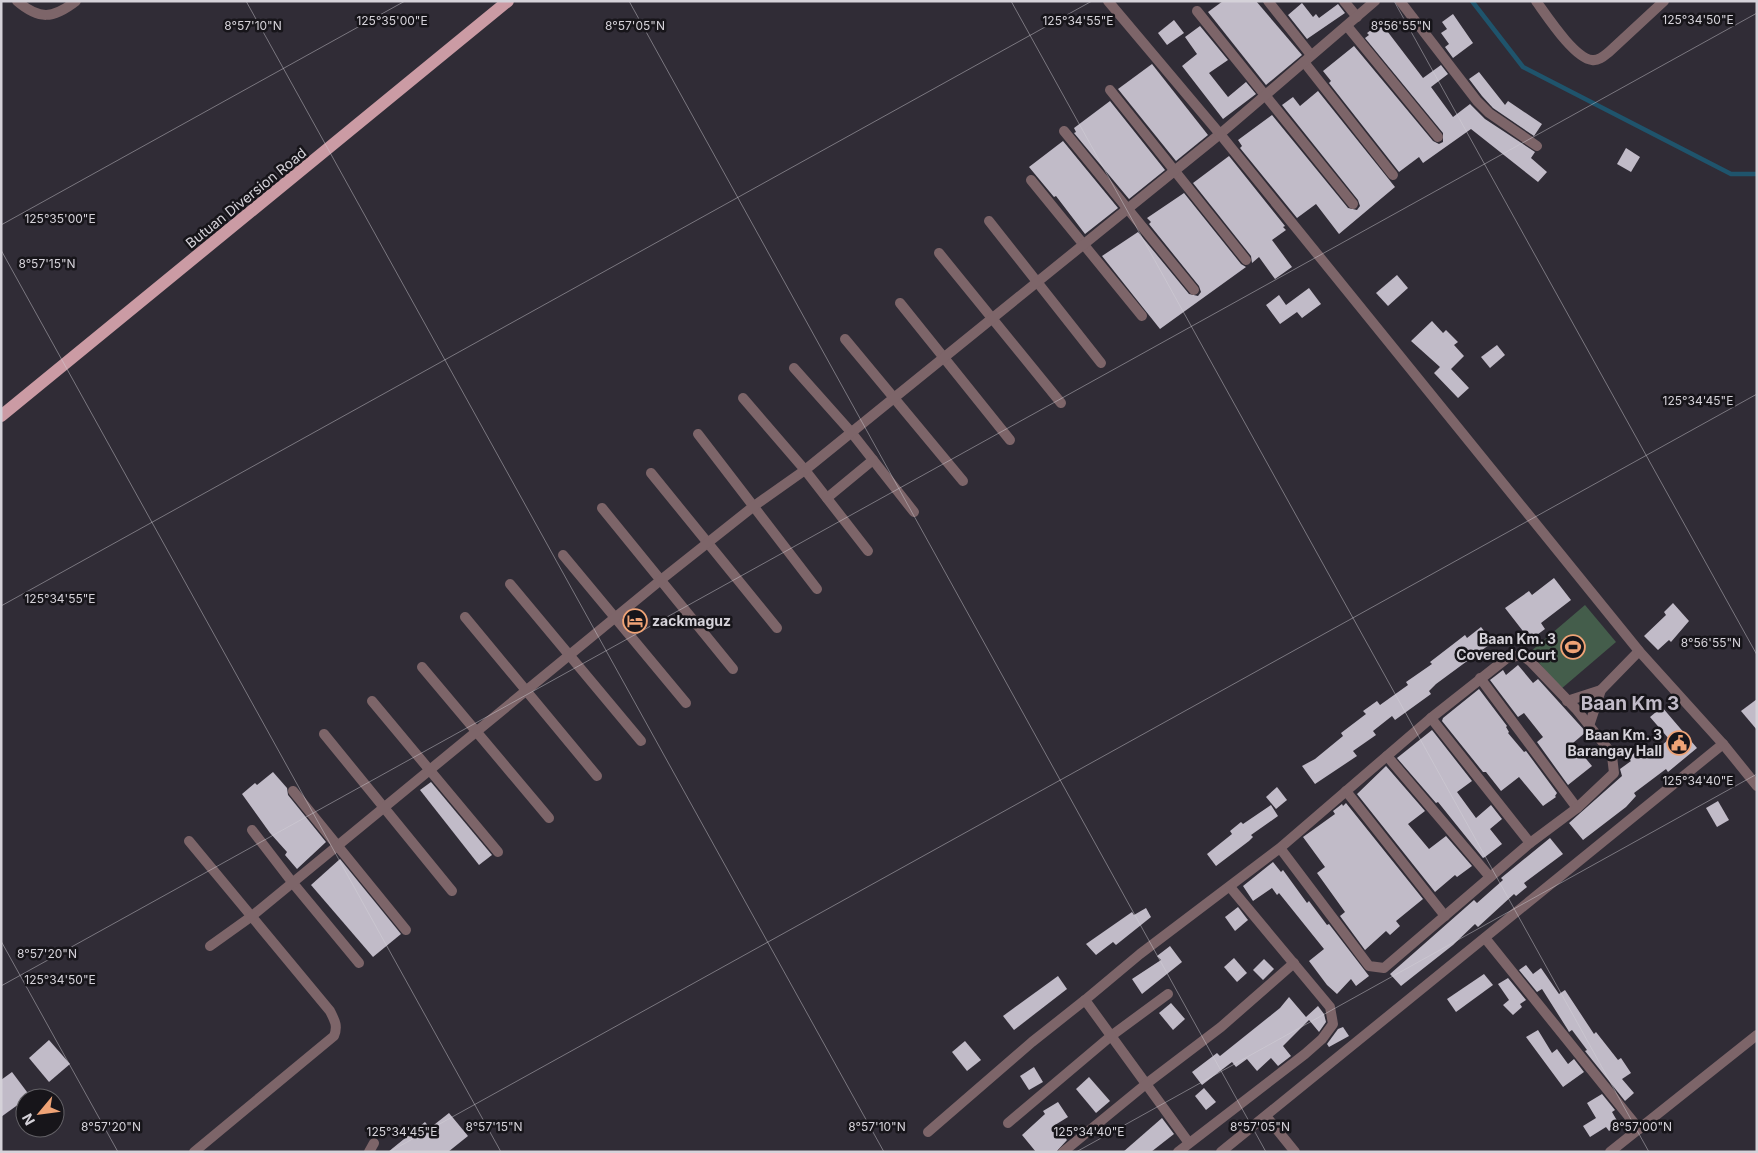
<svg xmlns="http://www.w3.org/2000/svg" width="1758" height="1153" font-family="Inter,sans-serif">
	<rect width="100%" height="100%" fill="#302c36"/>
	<path fill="#445d4b" d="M1585,605L1616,642L1561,689L1530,652Z"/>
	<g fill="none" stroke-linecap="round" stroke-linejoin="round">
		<path stroke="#1f546c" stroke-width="4.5" d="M1472,1L1523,67L1731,174H1757"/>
	</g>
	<g fill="#c1bbc8">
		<path d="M1223,1H1256L1302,55L1266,85L1208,12Z"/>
		<path d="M1302,3L1313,17L1316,14L1319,18L1338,4L1345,13L1307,39L1288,15Z"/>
		<path d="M1453,14L1473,43L1453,58L1445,47L1449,44L1441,33L1447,29L1442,22Z"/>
		<path d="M1174,20L1184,33L1167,45L1158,33Z"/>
		<path d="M1381,23L1423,78L1441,65L1448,74L1431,87L1453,117L1470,104L1485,119L1535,152L1531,158L1547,172L1538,182L1471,129L1423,163L1419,157L1399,172L1329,83L1331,81L1323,71L1354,46L1433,141L1439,144L1443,142V133L1365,38L1369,35L1367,33Z"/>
		<path d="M1200,26L1228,60L1209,73L1228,97L1246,82L1256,94L1223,119L1182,66L1197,54L1185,37Z"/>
		<path d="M1152,64L1208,135L1176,161L1118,89Z"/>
		<path d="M1479,72L1505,105L1508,101L1542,124L1534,136L1493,108L1482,96L1469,79Z"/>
		<path d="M1318,91L1395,187L1339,234L1316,204L1297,218L1240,148L1242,146L1238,140L1272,115L1348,208L1357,210L1360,206L1358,200L1282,105L1293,97L1300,106Z"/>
		<path d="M1110,101L1165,170L1129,199L1074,133L1076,132L1074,128Z"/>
		<path d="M1063,141L1118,208L1085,234L1056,196L1054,197L1029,167Z"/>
		<path d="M1626,148L1640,157L1631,172L1617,164Z"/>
		<path d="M1229,156L1285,226L1283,227L1286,230L1272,240L1292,267L1275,279L1259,257L1252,263L1251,256L1193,183Z"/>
		<path d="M1184,193L1241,264L1246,267L1160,329L1102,256L1138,232L1189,294L1198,296L1201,292L1199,286L1149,224L1151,222L1147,218Z"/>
		<path d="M1397,275L1408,288L1388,306L1376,293Z"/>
		<path d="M1309,288L1321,304L1302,318L1297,312L1280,324L1266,305L1279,295L1286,305Z"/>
		<path d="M1432,321L1443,333L1446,330L1458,342L1454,345L1464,356L1451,369L1469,388L1458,398L1434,373L1440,367L1411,341Z"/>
		<path d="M1497,345L1505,355L1490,368L1481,357Z"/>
		<path d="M1554,578L1571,600L1541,623L1545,629L1530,640L1505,608L1529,591L1532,595Z"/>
		<path d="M1673,603L1689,621L1671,642L1669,640L1658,650L1644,636L1666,615L1664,612Z"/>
		<path d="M1481,627L1493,642L1436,684L1429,691L1431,694L1395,720L1392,716L1373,731L1376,735L1353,751L1357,756L1315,784L1302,766L1315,759L1343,736L1341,733L1366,714L1363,711L1377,701L1380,705L1408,685L1406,682L1432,664L1430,662L1465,635L1467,638Z"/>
		<path d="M1518,665L1533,683L1538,679L1586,732L1573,743L1592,766L1568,785L1537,742L1543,737L1524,713L1518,717L1490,680L1503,670L1506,675Z"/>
		<path d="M1479,689L1507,726L1506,727L1509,732L1508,733L1524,752L1526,751L1557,793L1555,796L1556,797L1543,806L1519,777L1501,791L1486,772H1483L1442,721L1443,718Z"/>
		<path d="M1757,699V730L1741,711Z"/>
		<path d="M1662,707L1697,748L1668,772L1666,769L1634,793L1636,796L1626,807L1583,840L1569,823L1622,776L1620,769L1631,761L1628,758L1643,746L1651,755L1669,739L1650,717Z"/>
		<path d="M1432,730L1472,781L1457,792L1476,818L1491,805L1502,819L1490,829L1502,844L1485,857L1483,858L1438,802L1436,803L1397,758Z"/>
		<path d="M1386,766L1425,811L1408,824L1429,849L1446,836L1472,866L1457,877L1455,875L1435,892L1357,794Z"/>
		<path d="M273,772L287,788L288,795L326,842L297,869L285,855L287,852L270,833L242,794L255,783L257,785Z"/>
		<path d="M431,782L492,855L479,865L420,790Z"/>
		<path d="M1277,787L1287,800L1276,809L1266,797Z"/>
		<path d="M1718,801L1729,820L1717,827L1706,808Z"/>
		<path d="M1346,803L1423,899L1396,921L1400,926L1390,935L1386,931L1365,950L1340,916L1345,912L1317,873L1325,867L1303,837L1335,814L1333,811L1342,804L1343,806Z"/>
		<path d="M1271,805L1278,816L1251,835L1253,837L1249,841L1216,866L1207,854L1232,834L1230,831L1241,822L1243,824Z"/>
		<path d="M1550,838L1563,854L1524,883L1527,887L1516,896L1514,894L1478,927L1475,924L1453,945L1401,986L1390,974L1474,900L1477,903L1503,880L1501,878Z"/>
		<path d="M340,859L401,934L373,957L311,885Z"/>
		<path d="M1273,862L1281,872L1283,870L1307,903L1309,901L1327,925L1329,924L1369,976L1356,986L1351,979L1337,994L1327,985L1309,961L1324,949L1279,893L1277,895L1272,888L1253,901L1243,886Z"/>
		<path d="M1238,907L1248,920L1235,931L1225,917Z"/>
		<path d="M1146,908L1151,917L1116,945L1113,942L1096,955L1086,944L1132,912L1134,915Z"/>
		<path d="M1170,946L1182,962L1142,994L1132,979L1161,960L1157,956Z"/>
		<path d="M1234,958L1247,973L1237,982L1224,967Z"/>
		<path d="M1264,959L1274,969L1263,980L1253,970Z"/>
		<path d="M1526,965L1533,974L1541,968L1559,994L1565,990L1594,1034L1596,1032L1618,1060L1621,1058L1631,1073L1622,1079L1634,1093L1625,1101L1585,1051L1587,1050L1572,1030L1569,1032L1568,1030L1542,989L1537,992L1519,970Z"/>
		<path d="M1484,974L1493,985L1456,1012L1447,999Z"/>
		<path d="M1058,976L1067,989L1014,1030L1003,1016Z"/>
		<path d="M1508,978L1526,1000L1520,1004L1522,1007L1513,1015L1503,1005L1509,1000L1498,984Z"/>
		<path d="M1289,997L1306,1017L1318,1006L1324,1014L1326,1022L1319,1032L1309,1020L1283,1046L1291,1056L1278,1066L1271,1058L1257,1071L1247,1059L1236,1067L1232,1062L1202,1085L1192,1072L1217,1053L1220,1056L1280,1008Z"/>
		<path d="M1171,1003L1185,1019L1173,1030L1159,1013Z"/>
		<path d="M1343,1027L1349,1036L1329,1047L1327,1044L1338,1029Z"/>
		<path d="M1538,1030L1552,1053L1557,1049L1568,1064L1574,1059L1584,1072L1563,1087L1526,1037Z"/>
		<path d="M49,1040L70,1064L49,1082L29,1058Z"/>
		<path d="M965,1041L981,1060L967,1071L952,1052Z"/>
		<path d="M1034,1067L1043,1082L1029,1090L1020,1076Z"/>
		<path d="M12,1072L30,1096L1,1117V1080Z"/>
		<path d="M1089,1077L1110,1101L1096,1113L1076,1089Z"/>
		<path d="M1204,1088L1216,1102L1206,1110L1195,1096Z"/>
		<path d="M1602,1094L1615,1110L1612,1112L1619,1124L1609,1131L1606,1127L1590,1137L1583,1126L1596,1118L1587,1103Z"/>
		<path d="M1058,1102L1068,1117L1055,1125L1067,1140L1056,1152H1036L1022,1135L1045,1114L1043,1111Z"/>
		<path d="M449,1113L468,1136L448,1152H388L425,1122L430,1128Z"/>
		<path d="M1162,1118L1174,1134L1151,1152H1123Z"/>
	</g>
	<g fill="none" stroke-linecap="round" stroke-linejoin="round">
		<g stroke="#7d6569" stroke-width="10">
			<path d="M17,1C39,20 53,19 76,1"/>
			<path d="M1268,1L1311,55"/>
			<path d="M1344,1L1357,17"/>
			<path d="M1400,1L1477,101L1489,113L1537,146"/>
			<path d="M1536,1C1547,16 1574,58 1592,60C1599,61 1604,56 1609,52L1664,1"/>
			<path d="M1197,11L1353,204"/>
			<path d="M1347,26L1438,137"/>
			<path d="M1304,62L1393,175"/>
			<path d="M1110,90L1246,260"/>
			<path d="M1064,131L1194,290"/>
			<path d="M1031,180L1142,316"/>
			<path d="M989,221L1101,363"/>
			<path d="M939,253L1061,403"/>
			<path d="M900,303L1010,440"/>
			<path d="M845,339L963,481"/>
			<path d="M794,368L851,432L914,512"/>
			<path d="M743,398L805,470L868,551"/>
			<path d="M698,434L817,589"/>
			<path d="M651,473L777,628"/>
			<path d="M827,498L873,460"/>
			<path d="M602,508L733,669"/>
			<path d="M563,555L686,703"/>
			<path d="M510,584L641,741"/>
			<path d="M465,617L597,776"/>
			<path d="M422,667L549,818"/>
			<path d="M1480,678L1577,808"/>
			<path d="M372,701L498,852"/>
			<path d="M1567,701L1601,690"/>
			<path d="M1431,718L1530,843"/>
			<path d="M1589,726L1601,690L1639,651"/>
			<path d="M324,734L452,891"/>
			<path d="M1387,756L1490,877"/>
			<path d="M293,791L406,930"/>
			<path d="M1346,791L1445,916"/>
			<path d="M252,830L292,882L359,963"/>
			<path d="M189,841L330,1011C335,1021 338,1026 334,1036L194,1152"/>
			<path d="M1485,938L1639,1129"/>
			<path d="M210,946L252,916L662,579L754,506L805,470L1220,134L1375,1"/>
			<path d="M1266,1116L1295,1152"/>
			<path d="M1008,1123L1111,1036L1168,994"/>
			<path d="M928,1132L1032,1042L1085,1000"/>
			<path d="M1189,1143L1085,1000L1140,954L1280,848L1431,718L1507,658L1521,655L1530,661L1576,709L1608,749L1612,756L1614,773L1577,808L1530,843L1384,968L1369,966L1280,848"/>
			<path d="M369,1152L374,1143"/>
			<path d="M1063,1152L1146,1084L1221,1027L1294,963"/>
			<path d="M1178,1152L1305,1054L1322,1039L1333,1024L1330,1007L1230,887"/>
			<path d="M1221,1152L1723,744"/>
			<path d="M1610,1152L1757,1035"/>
		</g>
		<path stroke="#7d6569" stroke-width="10" d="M1108,1L1220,134L1639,651L1723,744L1757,786"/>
		<path stroke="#cb9ba4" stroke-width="12" d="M1,416L508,1"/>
	</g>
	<path fill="none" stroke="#d5d2d9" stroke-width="1" stroke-opacity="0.45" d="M246,1L884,1152M629,1L1266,1152M1011,1L1649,1152M1394,1L1757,655M1,225L405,1M1,250L501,1152M1,606L1092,1M1,941L118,1152M1,986L1757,13M389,1152L1757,394M1076,1152L1757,774"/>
	<defs>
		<g id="hotel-ring" transform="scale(1.25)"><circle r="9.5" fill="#17151a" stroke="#efa376" stroke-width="1.5"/><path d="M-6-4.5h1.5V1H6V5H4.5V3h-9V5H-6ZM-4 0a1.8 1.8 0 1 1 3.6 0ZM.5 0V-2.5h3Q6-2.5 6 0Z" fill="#efa376"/></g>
		<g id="stadium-ring" transform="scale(1.25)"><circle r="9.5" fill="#17151a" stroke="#efa376" stroke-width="1.5"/><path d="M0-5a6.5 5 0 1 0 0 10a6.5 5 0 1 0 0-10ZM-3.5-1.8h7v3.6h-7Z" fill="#efa376"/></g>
		<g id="civic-ring" transform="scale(1.25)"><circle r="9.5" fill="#17151a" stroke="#efa376" stroke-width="1.5"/><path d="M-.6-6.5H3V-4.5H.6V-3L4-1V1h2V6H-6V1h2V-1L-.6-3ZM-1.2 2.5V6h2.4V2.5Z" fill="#efa376"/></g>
	</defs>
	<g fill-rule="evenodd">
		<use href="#hotel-ring" x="635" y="621"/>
		<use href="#stadium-ring" x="1573" y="647"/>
		<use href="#civic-ring" x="1679" y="743"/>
	</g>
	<g text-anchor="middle" stroke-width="5" stroke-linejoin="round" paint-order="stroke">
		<g font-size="14" fill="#d5d2d9" stroke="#17151a">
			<text transform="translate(246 198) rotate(-39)" y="5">Butuan Diversion Road</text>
		</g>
		<g font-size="14" font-weight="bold" fill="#d5d2d9" stroke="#17151a" text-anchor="end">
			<text x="652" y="626" text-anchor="start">zackmaguz</text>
			<text x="1556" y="644">Baan Km. 3<tspan x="1556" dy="16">Covered Court</tspan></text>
			<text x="1662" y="740">Baan Km. 3<tspan x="1662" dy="16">Barangay Hall</tspan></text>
		</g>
		<g font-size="19" font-weight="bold" fill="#c1bbc8" stroke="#17151a">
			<text x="1630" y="710">Baan Km 3</text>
		</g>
	</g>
	<g font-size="12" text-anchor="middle" fill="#d5d2d9" stroke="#17151a" stroke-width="5" stroke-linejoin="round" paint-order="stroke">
		<text x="1698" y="24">125°34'50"E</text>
		<text x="392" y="25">125°35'00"E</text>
		<text x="1078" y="25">125°34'55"E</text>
		<text x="253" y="30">8°57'10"N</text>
		<text x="635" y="30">8°57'05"N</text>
		<text x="1401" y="30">8°56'55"N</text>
		<text x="60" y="223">125°35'00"E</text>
		<text x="47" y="268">8°57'15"N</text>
		<text x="1698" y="405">125°34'45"E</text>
		<text x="60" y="603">125°34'55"E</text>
		<text x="1711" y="647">8°56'55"N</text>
		<text x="1698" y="785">125°34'40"E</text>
		<text x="47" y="958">8°57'20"N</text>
		<text x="60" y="984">125°34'50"E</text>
		<text x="111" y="1131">8°57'20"N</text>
		<text x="494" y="1131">8°57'15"N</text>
		<text x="877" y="1131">8°57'10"N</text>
		<text x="1260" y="1131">8°57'05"N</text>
		<text x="1642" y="1131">8°57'00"N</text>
		<text x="402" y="1136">125°34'45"E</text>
		<text x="1089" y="1136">125°34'40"E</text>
	</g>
	<rect width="1758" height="1153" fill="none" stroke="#d5d2d9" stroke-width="5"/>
	<g transform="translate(40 1113) rotate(241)"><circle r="24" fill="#17151a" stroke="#636166"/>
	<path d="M0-4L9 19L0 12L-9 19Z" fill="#efa376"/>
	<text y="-8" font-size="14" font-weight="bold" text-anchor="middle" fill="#d5d2d9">N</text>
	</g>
</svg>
